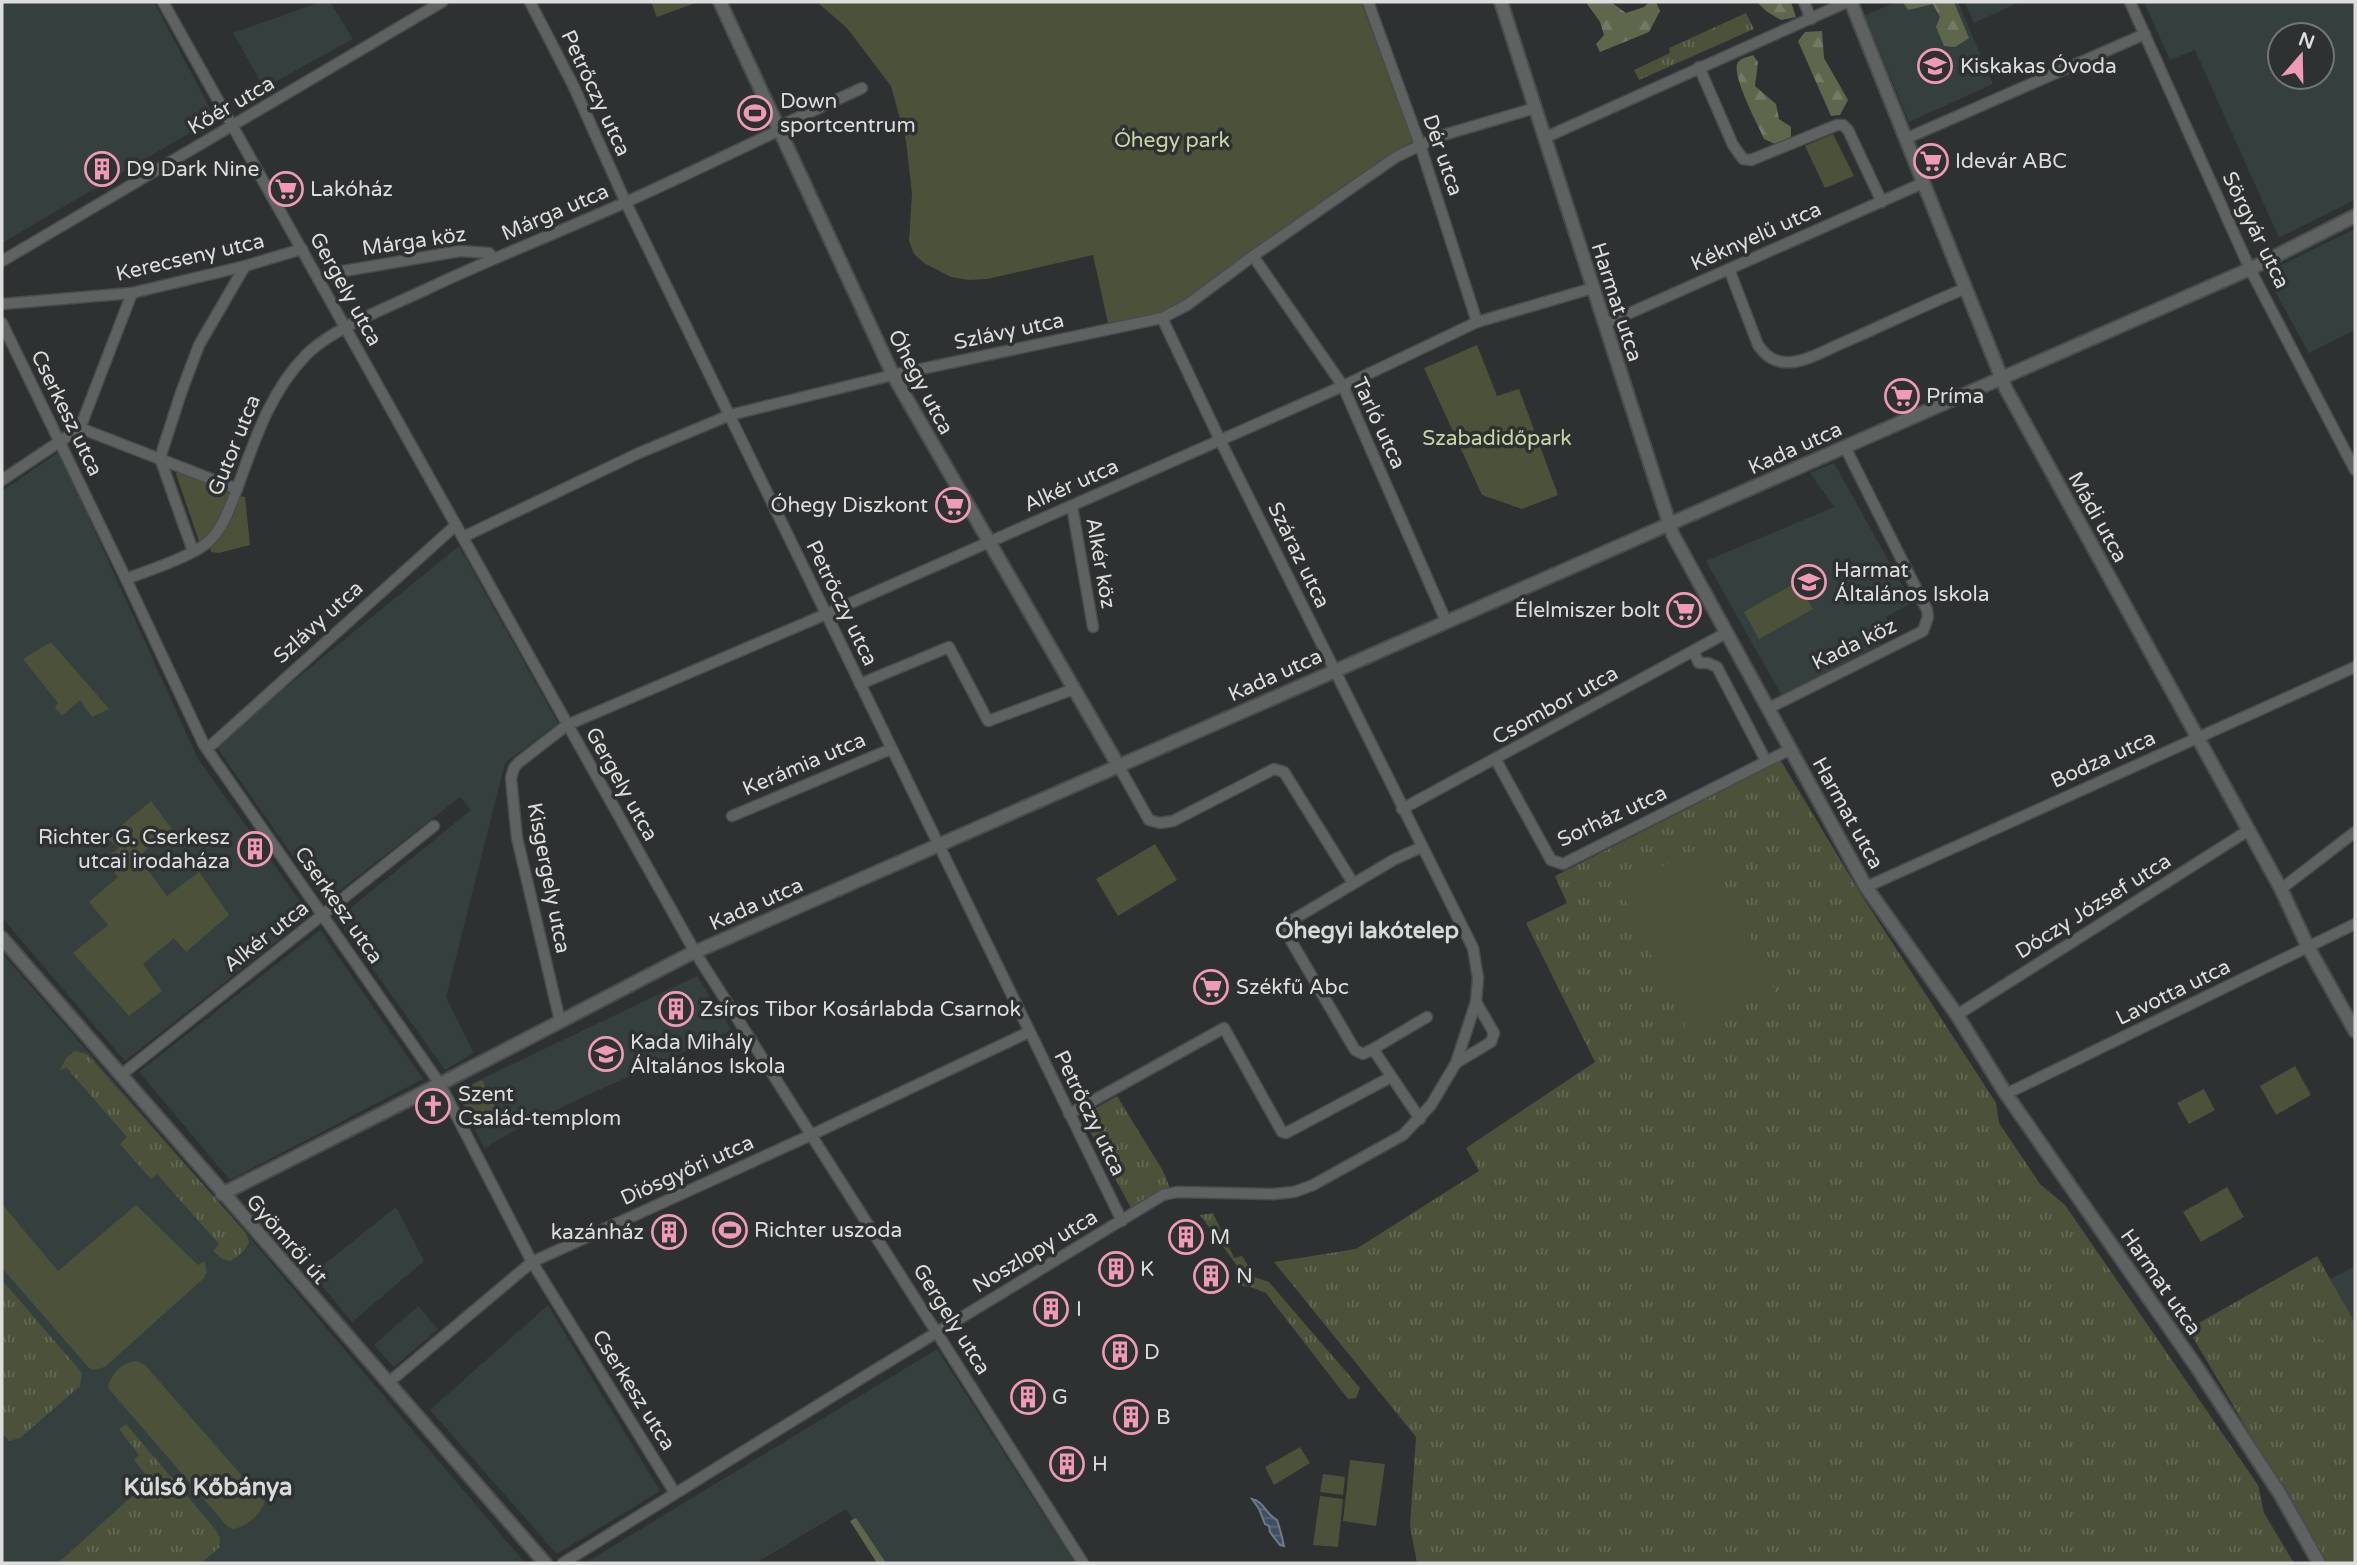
<svg xmlns="http://www.w3.org/2000/svg" width="2357" height="1565" font-family="'Varela Round',sans-serif">
	<defs>
		<pattern id="grass-tufts" width="24" height="20" patternUnits="userSpaceOnUse" patternTransform="scale(1.75)"><rect width="24" height="20" fill="#4b5239"/><path d="M3 7l-1-3M5 7V3M7 7l1-3M15 17l-1-3M17 17v-4M19 17l1-3" fill="none" stroke="#646a55"/></pattern>
		<pattern id="forest-firs" width="22" height="20" patternUnits="userSpaceOnUse" patternTransform="scale(1.75)"><rect width="22" height="20" fill="#5e664c"/><path d="M5 1l3.5 6h-7zM16 11l3.5 6h-7z" fill="#747b65"/></pattern>
		<pattern id="water-rules" width="6" height="5" patternUnits="userSpaceOnUse" patternTransform="scale(1.75)"><rect width="6" height="5" fill="#404f64"/><path d="M0 2.5h6" fill="none" stroke="#5b687a"/></pattern>
	</defs>
	<rect width="100%" height="100%" fill="#2e3131"/>
	<g fill="#353f3e" fill-rule="evenodd">
		<path d="M2,2H154L215,118L2,243Z"/>
		<path d="M321,2H330L353,39L264,88L233,33Z"/>
		<path d="M1897,2H1958L1993,84L1909,122L1865,15Z"/>
		<path d="M1965,2H2020L1974,23Z"/>
		<path d="M2144,2H2355V200L2279,238L2195,50L2170,60ZM2280,35H2322V77H2280Z"/>
		<path d="M2355,229V330L2309,353L2265,273Z"/>
		<path d="M59,452L198,759L310,915L125,1061L2,918V491Z"/>
		<path d="M1834,463L1912,603L1886,617L1889,623L1874,631L1881,644L1782,696L1706,561L1834,507L1810,473Z"/>
		<path d="M459,546L558,723L505,763L446,997L474,1053L445,1070L337,919L471,810L460,797L325,902L215,745Z"/>
		<path d="M320,930L423,1079L230,1180L139,1072Z"/>
		<path d="M2,953L246,1233L525,1563H2Z"/>
		<path d="M697,976L732,1030L579,1099L510,1133L484,1148L456,1091Z"/>
		<path d="M396,1207L424,1261L352,1322L312,1274Z"/>
		<path d="M2355,1266V1323L2330,1279Z"/>
		<path d="M548,1305L660,1491L557,1554L430,1410Z"/>
		<path d="M418,1306L438,1329L394,1367L374,1345Z"/>
		<path d="M937,1349L1075,1563H882L846,1509L756,1563H585Z"/>
	</g>
	<g fill="url(#grass-tufts)">
		<path d="M1746,13L1754,29L1639,80L1634,70L1670,53L1669,48Z"/>
		<path d="M1781,761L1862,896L1996,1103L1999,1123L2040,1184L2065,1205L2258,1485L2264,1513L2294,1563H1417L1410,1526L1416,1437L1274,1262L1356,1249L1479,1171L1466,1148L1595,1062L1526,923L1567,903L1555,876Z"/>
		<path d="M75,1051L87,1054L246,1233L249,1242C245,1251 239,1256 230,1261L222,1259L213,1251L219,1244L157,1174L151,1179L120,1144L127,1137L66,1067L60,1071L66,1058Z"/>
		<path d="M1117,1096L1163,1171L1170,1188L1131,1208L1082,1116Z"/>
		<path d="M1213,1213L1234,1258L1242,1256L1251,1270L1243,1274L1200,1215Z"/>
		<path d="M2317,1256L2355,1323V1563H2326L2188,1329Z"/>
		<path d="M1254,1277L1269,1282L1360,1388L1356,1398L1348,1399L1266,1293L1251,1287L1238,1285V1279Z"/>
		<path d="M2,1280L82,1373L80,1386L20,1438L9,1441L2,1433Z"/>
		<path d="M126,1424L216,1530L220,1538L219,1548L201,1563H58L150,1480L134,1460L139,1455L119,1429Z"/>
	</g>
	<g fill="url(#forest-firs)">
		<path d="M1586,2H1611L1626,13L1644,7L1649,2H1656L1660,11L1649,32L1600,52L1596,44L1604,35L1600,22Z"/>
		<path d="M1757,2H1791L1796,17L1781,20L1766,11Z"/>
		<path d="M1903,2H1954L1969,38L1955,47L1944,46L1936,27L1940,17L1933,4L1908,10Z"/>
		<path d="M1822,31L1824,58L1848,100L1840,115L1831,116L1798,41L1805,32Z"/>
		<path d="M1753,55L1758,62L1755,86L1776,104L1779,119L1791,127V138L1779,146L1764,139C1758,125 1730,73 1738,62C1741,58 1748,57 1753,55Z"/>
		<path d="M856,1518L886,1563H877L850,1521Z"/>
	</g>
	<g fill="#4b5239">
		<path d="M651,2H698L657,17Z"/>
		<path d="M817,2H1361L1413,141L1350,181L1186,299L1160,314L1108,323L1093,255L987,279L969,280L951,277L924,263L914,254L909,241L912,194L906,141L891,86L847,28Z"/>
		<path d="M1833,134L1854,176L1825,188L1805,146Z"/>
		<path d="M1477,345L1497,396L1519,389L1558,495L1522,509L1482,495L1424,368Z"/>
		<path d="M179,469L235,491L217,527L200,544L176,474Z"/>
		<path d="M240,496L245,497L250,545L219,553L211,552L210,548C224,532 235,518 240,496Z"/>
		<path d="M1797,582L1813,609L1759,639L1744,612Z"/>
		<path d="M51,642L109,709L92,717L80,700L62,716L55,708L58,703L23,659Z"/>
		<path d="M151,801L172,829L138,857L167,896L199,872L229,915L186,952L174,938L143,964L162,991L129,1016L73,953L108,925L89,902L118,877L104,859L119,848L106,838Z"/>
		<path d="M1155,844L1177,880L1118,916L1096,879Z"/>
		<path d="M1706,845L1775,991L1688,1032L1619,887Z"/>
		<path d="M2295,1066L2311,1095L2276,1115L2260,1086Z"/>
		<path d="M482,1080L499,1115L475,1127L457,1092Z"/>
		<path d="M2204,1089L2215,1110L2189,1124L2177,1103Z"/>
		<path d="M2227,1187L2244,1217L2201,1242L2183,1212Z"/>
		<path d="M2,1204L58,1271L136,1205L198,1265L205,1261L207,1272L204,1278L105,1367L93,1370L89,1368L2,1268Z"/>
		<path d="M2312,1307L2335,1314L2324,1341L2304,1332Z"/>
		<path d="M137,1361L145,1365L265,1502C260,1515 245,1528 232,1529L226,1525L109,1389L108,1385C113,1372 122,1362 137,1361Z"/>
		<path d="M1300,1447L1310,1463L1274,1485L1265,1467Z"/>
		<path d="M1350,1460L1385,1464L1376,1526L1343,1521Z"/>
		<path d="M1323,1474L1345,1477L1343,1495L1320,1492Z"/>
		<path d="M1320,1496L1343,1499L1338,1547L1313,1545Z"/>
	</g>
	<path fill="url(#water-rules)" stroke="#6f7a88" stroke-width="2" d="M1252,1499C1264,1501 1266,1515 1277,1520C1280,1529 1282,1536 1284,1546L1280,1545L1270,1532L1269,1526L1265,1524L1259,1509Z"/>
	<g fill="none" stroke-linecap="round" stroke-linejoin="round">
		<g stroke="#494c4c" stroke-width="13">
			<g id="minor">
				<path d="M163,2L695,952L1083,1563"/>
				<path d="M530,2L573,85L626,203L1122,1221"/>
				<path d="M1368,2L1420,145L1477,322"/>
				<path d="M1804,2L1811,19"/>
				<path d="M2130,2L2250,269L2355,470"/>
				<path d="M1699,67L1733,145L1743,159L1751,160L1837,125H1843L1848,130L1882,202"/>
				<path d="M778,127L862,88"/>
				<path d="M1544,138L1847,2"/>
				<path d="M1905,139L2145,34"/>
				<path d="M1253,256L1343,386L1446,621"/>
				<path d="M2,261L442,2"/>
				<path d="M1729,269L1758,345C1765,355 1772,361 1784,362C1802,364 1824,351 1840,344C1882,326 1922,306 1964,289"/>
				<path d="M338,272L460,251L489,253L493,258"/>
				<path d="M2,304L132,293L245,266L302,249"/>
				<path d="M2,323L126,579L204,745L440,1084L532,1262L675,1493"/>
				<path d="M1605,324L1923,183"/>
				<path d="M80,428L132,293"/>
				<path d="M2,480L80,428L237,489"/>
				<path d="M1072,506L1093,627"/>
				<path d="M463,537L639,453L730,415L893,375L1162,318L1187,305L1253,256L1396,157L1440,136L1535,108"/>
				<path d="M193,551L160,458L181,393L199,345L245,266"/>
				<path d="M126,579C147,571 193,556 208,542C224,528 231,504 238,486C255,439 270,392 306,355C333,328 391,306 427,289C492,258 560,232 626,202C678,179 728,154 780,130"/>
				<path d="M1693,651L1699,663H1708L1717,667L1766,761"/>
				<path d="M860,684L949,647L988,721L1074,689"/>
				<path d="M1769,708L1923,631L1928,617L1927,610L1845,447"/>
				<path d="M207,749L456,525"/>
				<path d="M1496,760L1551,860L1563,864L1791,749"/>
				<path d="M1118,765L1149,820L1160,823L1173,821L1274,769L1284,772L1353,883"/>
				<path d="M1402,809L1726,633"/>
				<path d="M732,816L891,749"/>
				<path d="M1866,887L2355,667"/>
				<path d="M2281,889L2355,832"/>
				<path d="M1957,1015L2249,830"/>
				<path d="M560,1021L517,838L511,778L514,768L518,763L567,725L810,621L1343,386L1477,322L1593,288"/>
				<path d="M1373,1049L1427,1017"/>
				<path d="M1456,1063L1491,1042L1494,1033L1476,1002"/>
				<path d="M121,1075L434,826"/>
				<path d="M2006,1094L2355,924"/>
				<path d="M1069,1114L1224,1028L1282,1132L1286,1133L1391,1077"/>
				<path d="M1420,1119L1373,1049L1363,1054L1355,1050L1287,934L1289,922L1395,859L1422,847"/>
				<path d="M388,1383L532,1262L811,1135L1029,1032"/>
				<path d="M563,1563L870,1373L1163,1195L1177,1192L1273,1194L1294,1192L1313,1185L1403,1135L1431,1105L1456,1063L1476,1002L1478,978L1473,948L1220,440L1162,318"/>
			</g>
		</g>
		<g stroke="#494c4c" stroke-width="16">
			<g id="tertiary">
				<path d="M720,2L893,375L1118,765"/>
				<path d="M1501,2L1673,535L1866,887L1957,1015L2006,1094L2196,1366L2280,1494L2319,1563"/>
				<path d="M1851,2L2006,389L2281,889L2308,947L2355,1031"/>
				<path d="M2,938L545,1563"/>
				<path d="M222,1194L440,1084L686,956L2250,269L2355,216"/>
			</g>
		</g>
		<use href="#minor" stroke="#5e6261" stroke-width="10"/>
		<use href="#tertiary" stroke="#5e6261" stroke-width="12"/>
	</g>
	<defs>
		<g id="school-ring" transform="scale(1.75)"><circle r="9.5" fill="#2e3131" stroke="#f09ab5" stroke-width="1.5"/><path d="M0-5L7-2L0 1L-7-2ZM-4 1L0 2.5L4 1V4Q0 6-4 4Z" fill="#f09ab5"/></g>
		<g id="stadium-ring" transform="scale(1.75)"><circle r="9.5" fill="#2e3131" stroke="#f09ab5" stroke-width="1.5"/><path d="M0-5a6.5 5 0 1 0 0 10a6.5 5 0 1 0 0-10ZM-3.5-1.8h7v3.6h-7Z" fill="#f09ab5"/></g>
		<g id="supermarket-ring" transform="scale(1.75)"><circle r="9.5" fill="#2e3131" stroke="#f09ab5" stroke-width="1.5"/><path d="M-6-5.5h2.5l.6 2H6L4.5 2H-2.5L-4.4-4H-6ZM-1.5 3.2a1.3 1.3 0 1 0 .1 0ZM3 3.2a1.3 1.3 0 1 0 .1 0Z" fill="#f09ab5"/></g>
		<g id="building-ring" transform="scale(1.75)"><circle r="9.5" fill="#2e3131" stroke="#f09ab5" stroke-width="1.5"/><path d="M-4-6H4V6H1V3H-1V6H-4ZM-2.5-4.3h1.7v1.8h-1.7ZM.8-4.3h1.7v1.8H.8ZM-2.5-1h1.7V.8h-1.7ZM.8-1h1.7V.8H.8Z" fill="#f09ab5"/></g>
		<g id="church-ring" transform="scale(1.75)"><circle r="9.5" fill="#2e3131" stroke="#f09ab5" stroke-width="1.5"/><path d="M-1.2-6h2.4v3.5h3.3v2.4h-3.3V6h-2.4V-.1h-3.3v-2.4h3.3Z" fill="#f09ab5"/></g>
	</defs>
	<g fill-rule="evenodd">
		<use href="#school-ring" x="1935" y="66"/>
		<use href="#stadium-ring" x="755" y="113"/>
		<use href="#supermarket-ring" x="1931" y="161"/>
		<use href="#building-ring" x="102" y="169"/>
		<use href="#supermarket-ring" x="286" y="189"/>
		<use href="#supermarket-ring" x="1902" y="396"/>
		<use href="#supermarket-ring" x="953" y="505"/>
		<use href="#school-ring" x="1809" y="582"/>
		<use href="#supermarket-ring" x="1684" y="610"/>
		<use href="#building-ring" x="255" y="849"/>
		<use href="#supermarket-ring" x="1211" y="987"/>
		<use href="#building-ring" x="676" y="1009"/>
		<use href="#school-ring" x="606" y="1054"/>
		<use href="#church-ring" x="433" y="1106"/>
		<use href="#stadium-ring" x="730" y="1230"/>
		<use href="#building-ring" x="669" y="1232"/>
		<use href="#building-ring" x="1186" y="1237"/>
		<use href="#building-ring" x="1116" y="1269"/>
		<use href="#building-ring" x="1211" y="1276"/>
		<use href="#building-ring" x="1051" y="1309"/>
		<use href="#building-ring" x="1120" y="1352"/>
		<use href="#building-ring" x="1028" y="1397"/>
		<use href="#building-ring" x="1131" y="1417"/>
		<use href="#building-ring" x="1067" y="1464"/>
	</g>
	<g text-anchor="middle" stroke-width="7" stroke-linejoin="round" paint-order="stroke">
		<g font-size="21" fill="#dcdedd" stroke="#2e3131" text-anchor="start">
			<text x="1960" y="73">Kiskakas Óvoda</text>
			<text x="780" y="108">Down<tspan x="780" dy="24">sportcentrum</tspan></text>
			<text x="1955" y="168">Idevár ABC</text>
			<text x="126" y="176">D9 Dark Nine</text>
			<text x="310" y="196">Lakóház</text>
			<text x="1926" y="403">Príma</text>
			<text x="928" y="512" text-anchor="end">Óhegy Diszkont</text>
			<text x="1834" y="577">Harmat<tspan x="1834" dy="24">Általános Iskola</tspan></text>
			<text x="1660" y="617" text-anchor="end">Élelmiszer bolt</text>
			<text x="230" y="844" text-anchor="end">Richter G. Cserkesz<tspan x="230" dy="24">utcai irodaháza</tspan></text>
			<text x="1236" y="994">Székfű Abc</text>
			<text x="700" y="1016">Zsíros Tibor Kosárlabda Csarnok</text>
			<text x="630" y="1049">Kada Mihály<tspan x="630" dy="24">Általános Iskola</tspan></text>
			<text x="458" y="1101">Szent<tspan x="458" dy="24">Család-templom</tspan></text>
			<text x="754" y="1237">Richter uszoda</text>
			<text x="644" y="1239" text-anchor="end">kazánház</text>
			<text x="1210" y="1244">M</text>
			<text x="1140" y="1276">K</text>
			<text x="1236" y="1283">N</text>
			<text x="1076" y="1316">I</text>
			<text x="1144" y="1359">D</text>
			<text x="1052" y="1404">G</text>
			<text x="1156" y="1424">B</text>
			<text x="1092" y="1471">H</text>
		</g>
		<g font-size="21" fill="#dcdedd" stroke="#2e3131">
			<text transform="translate(596 93) rotate(65)" y="7">Petrőczy utca</text>
			<text transform="translate(231 105) rotate(-30)" y="7">Kőér utca</text>
			<text transform="translate(1443 155) rotate(71)" y="7">Dér utca</text>
			<text transform="translate(555 212) rotate(-23)" y="7">Márga utca</text>
			<text transform="translate(2256 230) rotate(64)" y="7">Sörgyár utca</text>
			<text transform="translate(1756 236) rotate(-24)" y="7">Kéknyelű utca</text>
			<text transform="translate(414 241) rotate(-8)" y="7">Márga köz</text>
			<text transform="translate(190 257) rotate(-13)" y="7">Kerecseny utca</text>
			<text transform="translate(346 289) rotate(61)" y="7">Gergely utca</text>
			<text transform="translate(1617 302) rotate(72)" y="7">Harmat utca</text>
			<text transform="translate(1009 331) rotate(-12)" y="7">Szlávy utca</text>
			<text transform="translate(921 382) rotate(62)" y="7">Óhegy utca</text>
			<text transform="translate(67 413) rotate(64)" y="7">Cserkesz utca</text>
			<text transform="translate(1379 423) rotate(65)" y="7">Tarló utca</text>
			<text transform="translate(234 445) rotate(-68)" y="7">Gutor utca</text>
			<text transform="translate(1795 448) rotate(-24)" y="7">Kada utca</text>
			<text transform="translate(1071 485) rotate(-24)" y="7">Alkér utca</text>
			<text transform="translate(2098 517) rotate(61)" y="7">Mádi utca</text>
			<text transform="translate(1299 555) rotate(64)" y="7">Száraz utca</text>
			<text transform="translate(1101 563) rotate(80)" y="7">Alkér köz</text>
			<text transform="translate(842 603) rotate(64)" y="7">Petrőczy utca</text>
			<text transform="translate(318 622) rotate(-42)" y="7">Szlávy utca</text>
			<text transform="translate(1854 644) rotate(-26)" y="7">Kada köz</text>
			<text transform="translate(1275 675) rotate(-24)" y="7">Kada utca</text>
			<text transform="translate(1555 705) rotate(-29)" y="7">Csombor utca</text>
			<text transform="translate(2103 759) rotate(-24)" y="7">Bodza utca</text>
			<text transform="translate(804 764) rotate(-23)" y="7">Kerámia utca</text>
			<text transform="translate(622 784) rotate(61)" y="7">Gergely utca</text>
			<text transform="translate(1848 813) rotate(61)" y="7">Harmat utca</text>
			<text transform="translate(1612 816) rotate(-25)" y="7">Sorház utca</text>
			<text transform="translate(549 878) rotate(79)" y="7">Kisgergely utca</text>
			<text transform="translate(756 904) rotate(-24)" y="7">Kada utca</text>
			<text transform="translate(339 905) rotate(55)" y="7">Cserkesz utca</text>
			<text transform="translate(2093 906) rotate(-32)" y="7">Dóczy József utca</text>
			<text transform="translate(266 936) rotate(-38)" y="7">Alkér utca</text>
			<text transform="translate(2173 992) rotate(-26)" y="7">Lavotta utca</text>
			<text transform="translate(1090 1113) rotate(64)" y="7">Petrőczy utca</text>
			<text transform="translate(687 1170) rotate(-24)" y="7">Diósgyőri utca</text>
			<text transform="translate(287 1239) rotate(49)" y="7">Gyömrői út</text>
			<text transform="translate(1035 1251) rotate(-31)" y="7">Noszlopy utca</text>
			<text transform="translate(2161 1282) rotate(55)" y="7">Harmat utca</text>
			<text transform="translate(952 1319) rotate(58)" y="7">Gergely utca</text>
			<text transform="translate(634 1390) rotate(58)" y="7">Cserkesz utca</text>
		</g>
		<g font-size="21" fill="#c7d6a2" stroke="#2e3131">
			<text x="1172" y="147">Óhegy park</text>
			<text x="1497" y="445">Szabadidőpark</text>
		</g>
		<g font-size="23" font-weight="bold" fill="#d7dbda" stroke="#2e3131">
			<text x="1367" y="938">Óhegyi lakótelep</text>
		</g>
		<g font-size="24" font-weight="bold" fill="#d7dbda" stroke="#2e3131">
			<text x="208" y="1495">Külső Kőbánya</text>
		</g>
	</g>
	<rect width="2357" height="1565" fill="none" stroke="#dcdedd" stroke-width="7"/>
	<g transform="translate(2301 56) rotate(20)"><circle r="33" fill="#2e3131" stroke="#747676" stroke-width="2"/>
	<path d="M0-5L12 26L0 18L-12 26Z" fill="#f09ab5"/>
	<text y="-10" font-size="19" font-weight="bold" text-anchor="middle" fill="#dcdedd">N</text>
	</g>
</svg>
